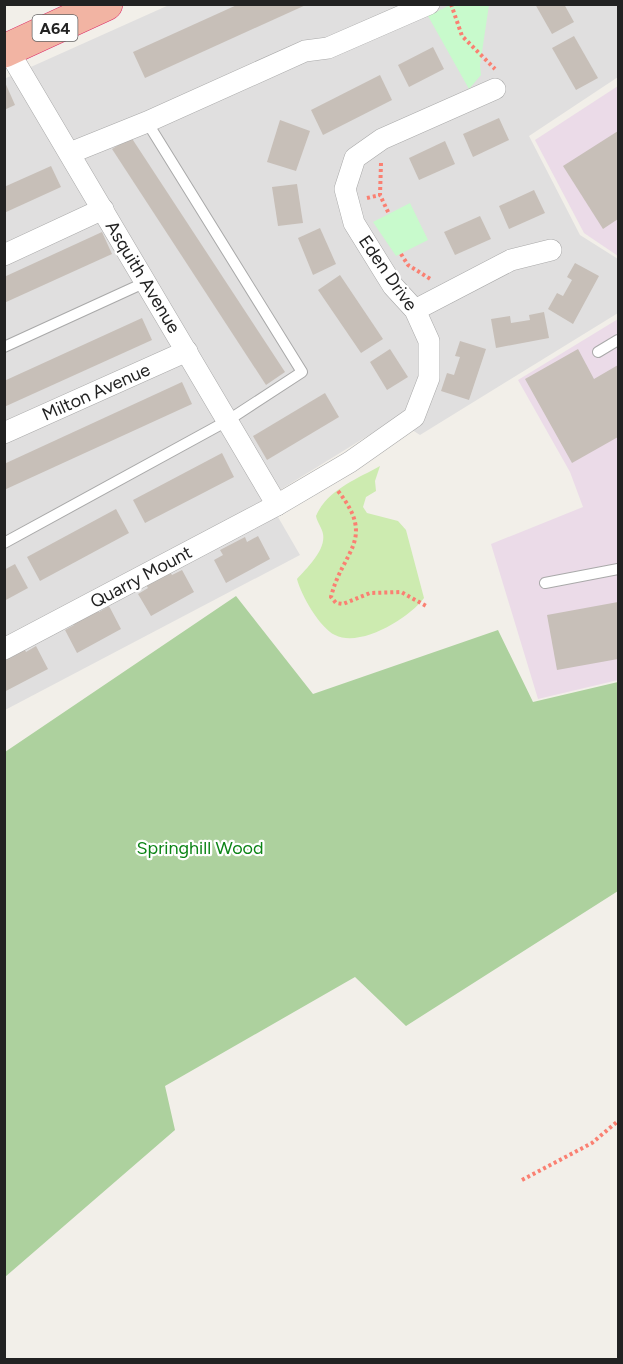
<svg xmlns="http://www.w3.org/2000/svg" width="623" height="1364" font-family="Figtree,sans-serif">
	<rect width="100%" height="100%" fill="#f2efe9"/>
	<path fill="#e0dfdf" d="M169,5H618V77L529,136L580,235L618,259V313L420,435L395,419L267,498L300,555L5,710L4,79Z"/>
	<g fill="#ebdbe8">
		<path d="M618,86V256L584,233L535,140Z"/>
		<path d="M618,319V680L538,699L491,544L583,507L570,472L518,380Z"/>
	</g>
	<path fill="#cdebb0" d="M380,466L375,481L376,491L366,497L363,507L367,513L398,521L406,530L424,598C409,618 361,648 335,635C320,628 301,595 297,579C307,568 326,550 323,534C322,528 317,522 316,516C327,490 357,479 380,466Z"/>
	<path fill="#add19e" d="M236,596L313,694L498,630L533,702L618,682V891L406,1026L355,977L165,1086L175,1130L5,1277V752Z"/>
	<g fill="#c8facc">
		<path d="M450,5H489L480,65L481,75L469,89L428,16Z"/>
		<path d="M410,203L428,240L396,256L373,222Z"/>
	</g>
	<g fill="#c7bfb8">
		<path d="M239,4H308L145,78L133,52Z"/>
		<path d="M535,4H564L574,22L552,34Z"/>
		<path d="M574,36L598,78L576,90L552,48Z"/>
		<path d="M433,47L444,69L409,87L398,65Z"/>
		<path d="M380,75L392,100L323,135L311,110Z"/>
		<path d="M4,80L15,105L4,110Z"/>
		<path d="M499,118L509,140L473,157L463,134Z"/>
		<path d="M280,120L310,131L296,171L267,162Z"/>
		<path d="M618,131V219L603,229L563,166Z"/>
		<path d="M131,137L285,372L266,385L112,149Z"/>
		<path d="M445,141L455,164L419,180L409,158Z"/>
		<path d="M51,166L61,187L4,213V187Z"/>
		<path d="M297,184L303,223L278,226L272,187Z"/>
		<path d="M534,190L545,213L509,229L499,206Z"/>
		<path d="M480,216L491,239L455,255L444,232Z"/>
		<path d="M320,228L336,264L313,275L298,238Z"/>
		<path d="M102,232L112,254L4,303V277Z"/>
		<path d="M575,263L599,276L573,324L548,309L557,293L563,296L572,280L567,277Z"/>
		<path d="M340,275L383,339L361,353L318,290Z"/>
		<path d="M544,312L549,338L496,348L491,319L510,316L511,323L530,320L529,315Z"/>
		<path d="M142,318L152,340L4,407V381Z"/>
		<path d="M460,341L486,349L469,400L441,391L447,373L454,375L460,357L455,356Z"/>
		<path d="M390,349L408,377L387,390L370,362Z"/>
		<path d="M578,349L594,379L618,365V437L572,463L525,379Z"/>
		<path d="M182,382L192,404L4,490V464Z"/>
		<path d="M325,393L339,417L267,460L253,436Z"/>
		<path d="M222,453L234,477L145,523L133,500Z"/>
		<path d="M116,509L129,533L40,581L27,557Z"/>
		<path d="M258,536L270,559L226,583L214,560L223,555L220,550L245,537L247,542Z"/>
		<path d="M15,564L28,588L4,601V570Z"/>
		<path d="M169,570L172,575L182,570L194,592L151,616L138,594L148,588L145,583Z"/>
		<path d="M618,602V659L557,670L547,615Z"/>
		<path d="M109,606L121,629L77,653L65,630L74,625L72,620L96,607L99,612Z"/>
		<path d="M23,646L26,652L36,646L48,669L4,692V656Z"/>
	</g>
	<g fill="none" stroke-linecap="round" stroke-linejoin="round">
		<g stroke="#a9a9a9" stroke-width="12">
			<g id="service">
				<path d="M4,347L146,282"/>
				<path d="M598,352L618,340"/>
				<path d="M4,543L227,421L302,372L147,122"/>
				<path d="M545,583L618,569"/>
			</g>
		</g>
		<g stroke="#a9a9a9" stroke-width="22">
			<g id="minor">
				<path d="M8,50L277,505"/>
				<path d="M70,153L147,122L305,51L328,48L429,4"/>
				<path d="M4,255L103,209"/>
				<path d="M415,310L511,260L551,250"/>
				<path d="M4,433L187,351"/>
				<path d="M4,649L277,505L350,462L414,417L429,378V341L415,310L393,286L354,223L345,189L355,158L382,139L495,89"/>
			</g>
		</g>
		<g stroke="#dc2a67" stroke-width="34">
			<path id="trunk" d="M4,51L106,4"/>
		</g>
		<g stroke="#fa8072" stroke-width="4" stroke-dasharray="3 3" stroke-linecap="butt">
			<path d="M451,4L462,36L495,69"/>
			<path d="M381,163L380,195L389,214"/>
			<path d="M367,198L380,195"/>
			<path d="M401,254L408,265L432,280"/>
			<path d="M338,491C377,540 342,551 331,597L336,603L343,604L370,593L401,592L428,607"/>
			<path d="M522,1180L592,1143L618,1121"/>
		</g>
		<use href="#service" stroke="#fff" stroke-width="10"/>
		<use href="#minor" stroke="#fff" stroke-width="21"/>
		<use href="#trunk" stroke="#f2b4a3" stroke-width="33"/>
	</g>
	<g text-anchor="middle" stroke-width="4.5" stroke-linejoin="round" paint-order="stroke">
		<rect fill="#fff" stroke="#646464" stroke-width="1.5" x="32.5" y="15" width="45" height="26" rx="4.5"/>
		<g font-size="16" font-weight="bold" fill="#222">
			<text x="55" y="34">A64</text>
		</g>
		<g font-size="18" fill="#222" stroke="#fff">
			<text transform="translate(388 273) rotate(55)" y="6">Eden Drive</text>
			<text transform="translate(143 277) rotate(59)" y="6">Asquith Avenue</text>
			<text transform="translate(96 392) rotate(-24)" y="6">Milton Avenue</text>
			<text transform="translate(141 577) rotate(-28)" y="6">Quarry Mount</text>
		</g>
		<g font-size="18" fill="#0c8416" stroke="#fff">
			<text x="200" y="854">Springhill Wood</text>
		</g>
	</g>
	<rect width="623" height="1364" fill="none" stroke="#222222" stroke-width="12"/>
</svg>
